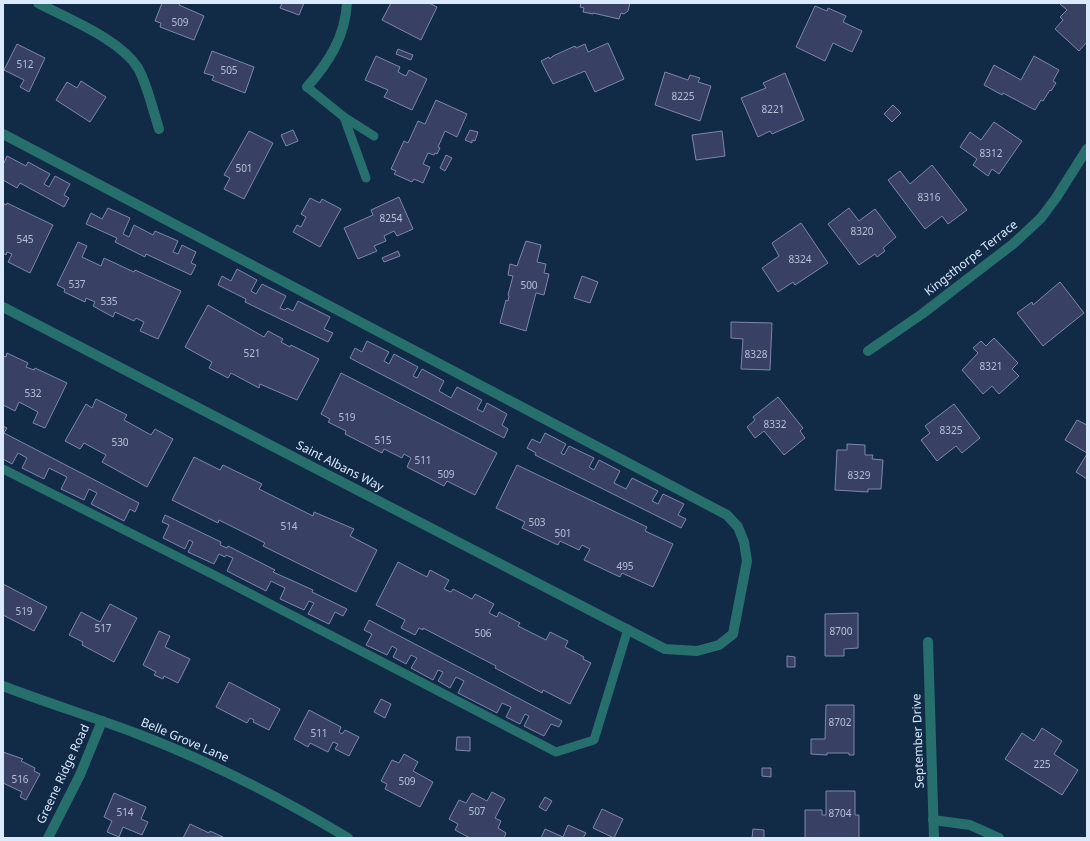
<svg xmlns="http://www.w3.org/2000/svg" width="1090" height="841" font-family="'Noto Sans',sans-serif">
	<rect width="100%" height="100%" fill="#112a46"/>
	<g fill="#384063" stroke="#7d87ae">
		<path d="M162,3H180L179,5L204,16L194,40L160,27L161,23L155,21Z"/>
		<path d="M282,3H304L299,15L280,8Z"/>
		<path d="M391,3H429L437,7L421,40L382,20Z"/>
		<path d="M581,3H630L628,11L624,14L621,13L619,19L593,13V14L583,12L584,8L580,7Z"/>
		<path d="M1061,3H1087V42L1079,51L1055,29L1063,20L1060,17L1067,10L1060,4Z"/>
		<path d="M815,6L827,11L828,8L846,16L843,22L862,31L852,52L833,43L825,61L796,47Z"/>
		<path d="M608,43L624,79L595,92L585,71L553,84L541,61L549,57L550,59L553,56L575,46L576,48L585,44L588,52Z"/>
		<path d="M17,44L45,58L29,92L20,87L24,80L4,70Z"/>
		<path d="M398,49L413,55L411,60L396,54Z"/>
		<path d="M212,51L254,67L245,93L212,80L214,76L204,73Z"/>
		<path d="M376,56L400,67L398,72L406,76L409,70L427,79L412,110L384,97L388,90L365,80Z"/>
		<path d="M1034,56L1059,70L1053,81L1056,83L1051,91L1050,90L1043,101L1041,100L1035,110L1003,93L1002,95L984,85L994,65L1021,80Z"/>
		<path d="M665,72L688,80L690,75L700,78L698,82L711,86L700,121L655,105Z"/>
		<path d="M785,73L804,120L772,134L770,131L758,137L741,98L766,88L763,83Z"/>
		<path d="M81,81L106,97L90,122L56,100L67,82L77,88Z"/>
		<path d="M436,100L467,114L457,137L445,131L438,147L440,148L437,154L435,153L434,155L428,153L423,164L430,167L423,183L414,179L412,182L394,174L396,171L391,169L404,141L408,143L418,121L425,124Z"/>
		<path d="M893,105L901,113L892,122L884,114Z"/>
		<path d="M994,122L1022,141L999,174L992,169L988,176L973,165L977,159L960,147L970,132L981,140Z"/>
		<path d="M293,130L298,141L286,146L281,135Z"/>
		<path d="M470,130L478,132L475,141L472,140V143L465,140Z"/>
		<path d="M249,131L273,143L244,199L224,189L230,178L224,175Z"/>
		<path d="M722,131L725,156L696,160L692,135Z"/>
		<path d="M446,155L452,158L445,171L440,168Z"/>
		<path d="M7,156L26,166L28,162L50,174L44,184L49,187L55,176L70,184L64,195L69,198L64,207L20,183L17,188L3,180V165Z"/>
		<path d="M932,165L967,210L948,224L942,216L925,229L888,180L900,171L910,184Z"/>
		<path d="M399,197L413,229L397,236L394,231L384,236L386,241L374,246L377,251L358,259L344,228L373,215L371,210Z"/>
		<path d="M310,198L320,203L322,199L341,209L320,247L293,232L297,225L301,227L306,217L301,214Z"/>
		<path d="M3,203L6,205L7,203L53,225L30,273L8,262L12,254L7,252L6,255L3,253Z"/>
		<path d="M108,208L130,218L123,234L129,237L134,225L153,235L155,231L178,241L173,252L178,254L182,245L196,252L191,263L196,265L191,275L146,254L145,257L115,242L117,238L86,224L91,213L102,219Z"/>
		<path d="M849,208L859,221L875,209L896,237L883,248L885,251L877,257L875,254L859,265L828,224Z"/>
		<path d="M801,223L828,263L795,285L793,282L778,292L762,268L779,256L772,243Z"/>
		<path d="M526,241L541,245L537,262L546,264L544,273L549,274L544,295L536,293L526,331L500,323L506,300L508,301L509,296L508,295L513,276L508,275L510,264L517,266Z"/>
		<path d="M78,242L87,246L82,257L101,266L104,258L134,272L135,270L181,291L158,339L140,331L144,322L136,318L134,321L115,312L113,317L93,306L95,302L86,298L85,302L64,292L65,289L57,285Z"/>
		<path d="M398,251L400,256L384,262L382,258Z"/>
		<path d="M237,269L257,280L251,291L256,294L262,284L286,296L280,308L285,310L287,308L293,311L298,301L330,317L324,329L333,333L328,342L245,302L246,299L218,285L222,276L231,281Z"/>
		<path d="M582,276L598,282L590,303L574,298Z"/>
		<path d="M1060,282L1084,313L1043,346L1017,313L1032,302L1033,305Z"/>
		<path d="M208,305L264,337L268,331L283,339L281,342L290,347L291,345L319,359L297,400L260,384L259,388L231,373L228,378L209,368L212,362L185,347Z"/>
		<path d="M731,322L772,323L770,370L741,369L743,339L731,338Z"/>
		<path d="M994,338L1018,363L1012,369L1019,376L999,394L992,386L983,394L962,370L978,353L973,348L981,341L986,346Z"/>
		<path d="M367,341L389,352L384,361L389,364L394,354L418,367L413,376L417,378L422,369L444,381L439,391L451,398L457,387L482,400L477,409L483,412L487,403L507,414L502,425L508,429L504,438L350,358L355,348L362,352Z"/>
		<path d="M7,353L28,363L26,367L34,370L35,368L67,383L45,428L33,423L38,412L19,402L15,411L3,405V356L6,357Z"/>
		<path d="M341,373L497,453L475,495L447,481L444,486L407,467L411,458L404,454L402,458L384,449L382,453L345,434L346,431L328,422L330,419L321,414Z"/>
		<path d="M778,397L803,428L800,431L805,438L784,455L764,431L755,438L747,427L755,420L753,417Z"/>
		<path d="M96,399L127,415L124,420L151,435L155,429L173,439L147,487L102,462L106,455L84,443L80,449L65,441L86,404L92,408Z"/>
		<path d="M954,404L980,438L962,453L956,446L937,461L921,440L930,433L925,426Z"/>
		<path d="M1077,420L1087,425V453L1065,440Z"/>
		<path d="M3,426L7,428L4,433L139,503L135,512L130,509L124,521L91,504L97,493L89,489L84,500L61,489L67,477L49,468L44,479L22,468L27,458L18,453L12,464L3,459Z"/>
		<path d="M545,433L566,444L561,453L564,455L569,446L594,458L589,467L594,470L599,460L620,471L614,483L626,489L632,478L658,491L652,501L658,504L663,494L684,504L678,515L686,519L681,528L535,455L536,453L527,448L532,439L540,443Z"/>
		<path d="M847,444L865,445V455H873L872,459L883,460L881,489H868V492L835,490L837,450H847Z"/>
		<path d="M1087,454V479L1076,472Z"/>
		<path d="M194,457L220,470L223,465L262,484L259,489L313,516L314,512L354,529L350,536L377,550L356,592L263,546L265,543L219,520L218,523L172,500Z"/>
		<path d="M517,465L647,527L645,531L673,544L653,587L622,573L620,577L584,560L590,549L582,545L579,550L560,541L558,545L522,528L525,522L496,508Z"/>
		<path d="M165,515L221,542L220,545L227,548L228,546L275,570L273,572L313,590L312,592L347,609L343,616L335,612L329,624L308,614L314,603L309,601L304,610L280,599L285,588L271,581L266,591L227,571L233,558L226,555L225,557L219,554L214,564L188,552L193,542L189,540L185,549L163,538L169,525L162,522Z"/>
		<path d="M398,562L427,577L430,570L449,580L444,589L451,592L453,589L472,599L475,594L494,604L489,613L497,617L499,612L520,623L518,626L546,640L550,632L568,641L565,647L584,657L583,659L591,663L570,704L543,690L542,693L495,668L496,666L423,628V630L419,628L415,635L401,628L405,620L376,605Z"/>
		<path d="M3,584L47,607L34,631L3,615Z"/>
		<path d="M110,604L137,618L114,662L82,645L83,642L69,635L81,612L100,622Z"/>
		<path d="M858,613V648L844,649V656H825V614Z"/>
		<path d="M369,620L562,721L559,727L551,724L544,736L524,726L529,716L525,714L520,724L506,717L511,707L502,703L497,713L458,693L464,681L456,677L450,688L438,681L443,672L438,670L433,680L411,668L417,658L411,655L406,664L393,657L397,649L392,646L387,655L366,645L372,634L364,630Z"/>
		<path d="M159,631L170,636L165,647L190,659L178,683L164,676L163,679L154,675L156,672L143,665Z"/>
		<path d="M787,656L795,657V667H787Z"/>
		<path d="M229,682L280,709L269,730L253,722L254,720L250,718L247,723L216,707Z"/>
		<path d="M381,699L391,704L385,718L374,712Z"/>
		<path d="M826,705H854V755H849V753H827V755L811,754V739H825Z"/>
		<path d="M309,710L341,727L339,732L342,734L345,730L359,737L349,756L335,749L338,744L333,742L328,752L310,743L308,747L294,739Z"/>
		<path d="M1042,728L1062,741L1054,754L1078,770L1062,795L1005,759L1022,733L1034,741Z"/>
		<path d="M457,737H470V751L456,750Z"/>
		<path d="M3,752L23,759L21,761L35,768L34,771L40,774L26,800L20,797L22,792L3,783Z"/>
		<path d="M404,754L418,762L413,771L433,782L420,807L385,789L387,784L381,781L392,760L399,763Z"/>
		<path d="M762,768H771V777L762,776Z"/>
		<path d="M826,791H855V815H859V838H805V810H822V815H826Z"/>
		<path d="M492,792L505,799L495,818L501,821L498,828L506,833L504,838H470L455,830L458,824L449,819L459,800L466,803L472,793L487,801Z"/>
		<path d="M114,793L146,807L141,819L148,822L142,835L123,827L119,837L107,832L112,821L104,817Z"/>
		<path d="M545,797L552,801L546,811L539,807Z"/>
		<path d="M602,809L623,819L614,838L593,828Z"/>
		<path d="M190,824L209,833L210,831L223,837L183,838Z"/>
		<path d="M568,825L586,833L583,838H541L545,829L563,837Z"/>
		<path d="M753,829L764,830V838H752Z"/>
	</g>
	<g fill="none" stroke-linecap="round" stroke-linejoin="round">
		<g stroke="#276f6d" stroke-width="9">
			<path d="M307,87L344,117L374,136"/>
			<path d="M344,117L366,178"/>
			<path d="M3,469L218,577L556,752L594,740L628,629"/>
		</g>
		<g stroke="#276f6d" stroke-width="10">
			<path d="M38,3C68,19 120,39 138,68C147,84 153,110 159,129"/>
			<path d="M307,87C329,62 345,37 347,3"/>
			<path d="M3,134L727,515L738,527L744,542L747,561L733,634L719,645L697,651L665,649L3,307"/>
			<path d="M868,351L922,314L1013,244L1041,218L1056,198L1087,149"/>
			<path d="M928,642L934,838"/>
			<path d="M3,686C47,703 93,717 138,734C211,762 281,798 348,838"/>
			<path d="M933,820L970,825L999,838"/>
			<path d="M48,838L80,775L102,721"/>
		</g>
	</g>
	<g text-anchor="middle" stroke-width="3" stroke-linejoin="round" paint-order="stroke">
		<g font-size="10" fill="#b2c0d6">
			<text x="180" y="26">509</text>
			<text x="25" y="68">512</text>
			<text x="229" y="74">505</text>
			<text x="683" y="100">8225</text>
			<text x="773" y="113">8221</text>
			<text x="991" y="157">8312</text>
			<text x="244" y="172">501</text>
			<text x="929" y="201">8316</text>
			<text x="391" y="222">8254</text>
			<text x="862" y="235">8320</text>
			<text x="25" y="243">545</text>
			<text x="800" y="263">8324</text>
			<text x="77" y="288">537</text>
			<text x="529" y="289">500</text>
			<text x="109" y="305">535</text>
			<text x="252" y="357">521</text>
			<text x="756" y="358">8328</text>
			<text x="991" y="370">8321</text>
			<text x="33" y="397">532</text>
			<text x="347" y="421">519</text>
			<text x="775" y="428">8332</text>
			<text x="951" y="434">8325</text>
			<text x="383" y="444">515</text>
			<text x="120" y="446">530</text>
			<text x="423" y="464">511</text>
			<text x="446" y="478">509</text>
			<text x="859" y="479">8329</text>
			<text x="537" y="526">503</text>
			<text x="289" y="530">514</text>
			<text x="563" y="537">501</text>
			<text x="625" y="570">495</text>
			<text x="24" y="615">519</text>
			<text x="103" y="632">517</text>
			<text x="841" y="635">8700</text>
			<text x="483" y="637">506</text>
			<text x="840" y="726">8702</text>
			<text x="319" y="737">511</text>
			<text x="1042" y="768">225</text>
			<text x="20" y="783">516</text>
			<text x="407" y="785">509</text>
			<text x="477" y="815">507</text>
			<text x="125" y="816">514</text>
			<text x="840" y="817">8704</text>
		</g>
		<g font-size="12" fill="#daeafc" stroke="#112a46">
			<text transform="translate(971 258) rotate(-38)" y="4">Kingsthorpe Terrace</text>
			<text transform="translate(340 466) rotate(27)" y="4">Saint Albans Way</text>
			<text transform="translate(185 740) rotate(23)" y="4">Belle Grove Lane</text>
			<text transform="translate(918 741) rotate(-92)" y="4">September Drive</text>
			<text transform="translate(63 774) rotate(-65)" y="4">Greene Ridge Road</text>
		</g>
	</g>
	<rect width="1090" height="841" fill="none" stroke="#daeafc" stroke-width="8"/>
</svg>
